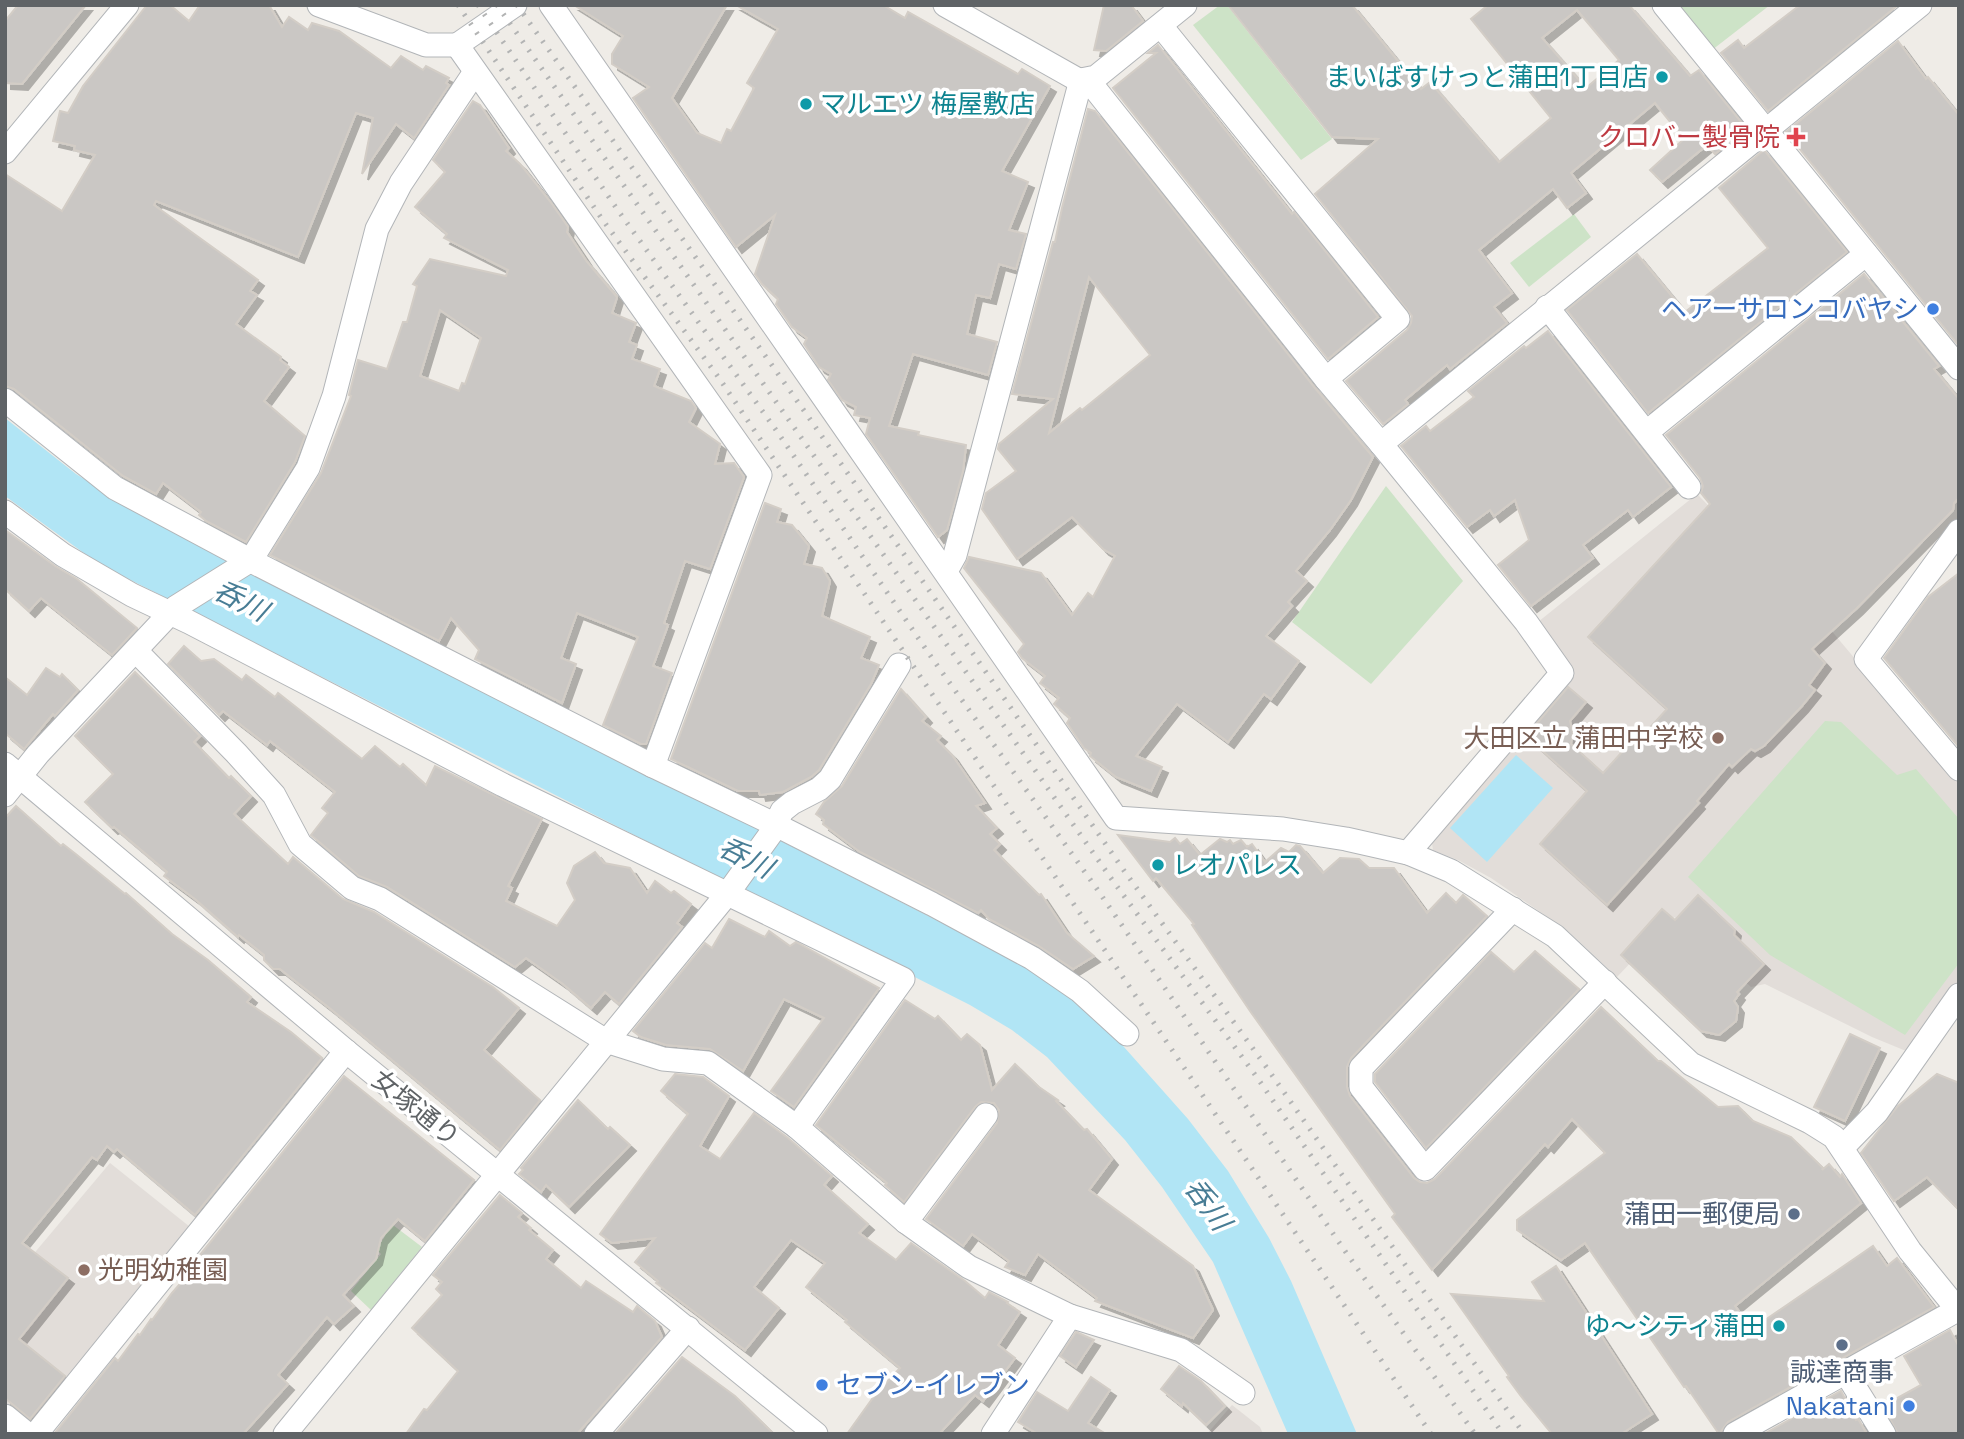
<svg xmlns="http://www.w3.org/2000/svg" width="1964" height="1439" font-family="'Space Grotesk','Noto Sans JP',sans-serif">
	<defs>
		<filter id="shadow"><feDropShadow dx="6" dy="6" stdDeviation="0" flood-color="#0004"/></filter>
	</defs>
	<rect width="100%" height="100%" fill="#efece7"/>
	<g fill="#e2ddd9">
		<path d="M1697,494L1830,629L1959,783V984L1911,1053L1872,1037L1765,984L1751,987L1674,917L1617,977L1569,932L1491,878L1458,860L1433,850L1431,836L1573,671L1538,622Z"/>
		<path d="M110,1163L190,1227L33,1423H19L5,1411V1288Z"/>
		<path d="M1232,1405L1260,1427L1263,1434H1207Z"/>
	</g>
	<g fill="#cde3c7">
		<path d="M1220,5H1227L1332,139L1301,160L1193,25Z"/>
		<path d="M1676,5H1770L1712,50Z"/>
		<path d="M1574,214L1591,237L1529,287L1510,263Z"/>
		<path d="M1386,486L1463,581L1371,684L1292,622Z"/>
		<path d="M1825,721L1841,722L1897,775L1916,769L1959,819V963L1905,1035L1770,955L1688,877Z"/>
		<path d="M389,1222L422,1247L371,1310L351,1291L381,1254L376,1249L384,1238Z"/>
	</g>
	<g fill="#b1e5f5">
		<path d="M5,418L76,474L151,520L1040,973L1100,1020L1188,1119L1228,1171L1269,1238L1291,1281L1357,1434H1288L1213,1262L1162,1187L1125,1140L1047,1057L1012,1030L970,1005L99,564L5,496Z"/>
		<path d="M1516,755L1553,788L1487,862L1450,828Z"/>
	</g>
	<g fill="#cac7c4" stroke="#d3cdc6" stroke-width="2" fill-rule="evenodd" filter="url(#shadow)">
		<path d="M18,5H86L22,84L5,83V21Z"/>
		<path d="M147,5H170L189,21L200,5H269L282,27L289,17L308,30L312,23L339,31L391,68L401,56L423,70L426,66L449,78L446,83L449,85L414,138L396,124L362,174L373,118L356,113L298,257L156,201L154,205L258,280L250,291L257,295L236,324L281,357L280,360L289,367L264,401L305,436L295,462L246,542L206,521L199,515L201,512L163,483L156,494L123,476L14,389L5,386V174L62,211L95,155L74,150L75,146L53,141L60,111L68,113L83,86Z"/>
		<path d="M574,5H727L672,98L697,133L721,143L727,129L731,131L754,88L747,83L778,29L736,5H883L905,18L908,12L1018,74L1022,69L1050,86L1002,171L1028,182L1009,230L1026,234L1016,269L999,264L990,298L976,295L967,334L997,342L988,375L913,354L889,426L919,432L918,435L966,445L963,471L947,530L938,537L866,434L870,418L854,415L856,407L842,400L828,380L831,374L819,367L804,344L807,338L792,327L776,304L778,299L762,284L755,274L775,215L736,247L633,98L649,87L612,64V54L623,36Z"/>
		<path d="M1104,5H1131L1143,21L1106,51L1094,50Z"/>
		<path d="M1228,5H1352L1421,89L1430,82L1499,162L1551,118L1471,19L1488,5H1629L1690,76L1699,70L1746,128L1715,154L1707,145L1662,182L1650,170L1684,139L1655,103L1571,173L1586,193L1567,208L1553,189L1479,250L1512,293L1494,307L1507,323L1450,369L1447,365L1405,400L1408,404L1383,424L1346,381L1407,330L1411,323L1412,316L1315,194L1378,139L1332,137ZM1577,10L1619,60L1586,88L1542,38Z"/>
		<path d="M1800,5H1898L1768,111L1721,53L1738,40L1744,48Z"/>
		<path d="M1898,41L1926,79L1928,77L1959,115V346L1786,132Z"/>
		<path d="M1158,45L1292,214L1294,212L1378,317L1328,359L1113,88L1156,53H1148Z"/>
		<path d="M473,101L480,105L509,148L506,151L520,164L552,204L568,227L567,232L587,262L617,297L612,313L636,323L629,342L637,345L632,359L660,369L654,386L691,401L696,408L689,422L720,444L715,464L734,463L744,477L710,569L685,561L664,623L668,625L653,666L672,673L646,744H641L603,725L638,637L577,613L561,658L576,664L562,703L475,659L479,650L451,618L439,641L270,555L321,473L351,396L349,395L358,360L387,369L403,322H407L417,286L413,284L430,259L506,276L508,270L444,238L447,234L415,207L445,172L433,160ZM440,310L481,338L465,384L462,383L459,391L420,376Z"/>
		<path d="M1088,109L1095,111L1315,388L1373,457L1351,500L1330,530L1296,571L1307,581L1288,602L1292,606L1266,636L1299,661L1271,699L1264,694L1228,742L1177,704L1136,756L1162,767L1151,791L1116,777L1090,756L1091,753L1084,748L1067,723L1070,718L1054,704L1059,698L1040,683L1045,676L1022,658L1018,652L1024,644L964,568L969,557L1041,573L1072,615L1088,593L1093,597L1115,556L1103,549L1072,517L1017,559L982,509L986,493L1016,471L998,449L999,444L1053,399L1012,394L1053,242H1055L1062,208ZM1089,277L1150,355L1082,410L1080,408L1049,433Z"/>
		<path d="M1764,150L1847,252L1648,413L1567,310L1637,254L1685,312L1768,248L1719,188Z"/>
		<path d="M1864,274L1939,366L1934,369L1959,399V498L1954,503L1953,510L1857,608L1812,649L1825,663L1809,685L1815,690L1802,706L1764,746L1755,751L1751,749L1732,767L1729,764L1697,801L1699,803L1607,905L1540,844L1587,791L1526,736L1568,687L1586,702L1570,721L1573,733L1571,744L1603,773L1631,742L1634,745L1667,709L1588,637L1710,504L1701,493L1703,486L1700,478L1666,435Z"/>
		<path d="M1548,331L1671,487L1633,517L1628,510L1583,545L1593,558L1531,606L1498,565L1529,540L1515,500L1494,516L1490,510L1467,527L1401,446L1426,426L1430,431L1474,397L1468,391L1524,346L1526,348Z"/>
		<path d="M765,503L781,509L777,522L792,525L809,546L804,564L822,568L830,581L822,616L870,637L861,658L879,665L871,684L819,770L811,777L783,792L760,795L759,791H738L671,759Z"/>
		<path d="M5,530L55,566L77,579L137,628L112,655L41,598L29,611L5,589Z"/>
		<path d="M1959,573V747L1884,658L1928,597Z"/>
		<path d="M184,646L201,661L214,659L242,680L246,675L275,697L278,693L362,759L375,746L400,767L403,764L426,785L435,766L542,819L508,886L512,888L506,901L557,926L575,900L567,883L574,866L595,852L604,863L630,868L647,893L655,881L671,893L674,891L691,904L677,923L682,927L619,1004L605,992L591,1008L563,984L526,958L515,967L387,887L359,876L311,835L328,813L322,808L335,792L270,741L267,745L223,711L219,715L168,664Z"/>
		<path d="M46,668L60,677L62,674L78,690L55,716L53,714L24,749L5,733V677L27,695Z"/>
		<path d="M135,672L200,736L194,742L229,778L231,776L251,796L234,814L288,864L293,857L343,899L374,912L493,987L519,1008L484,1050L540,1100L500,1150L332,1010L280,969H273L264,960V955L239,935L238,937L195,899L164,876L167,872L114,827L112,828L85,802L113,774L75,736Z"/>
		<path d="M901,689L926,717L922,721L941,736L937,740L952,755L985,803L976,806L997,828L990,834L1000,844L994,850L1039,895L1041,894L1067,933L1094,956L1073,969L1039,946L989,919L981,910L978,913L860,852L823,824L824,820L816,814L824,802L842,786Z"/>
		<path d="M16,806L61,846L63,844L77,855L125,894L126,893L172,934L208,960L251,997L247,1002L291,1032L322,1058L195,1215L117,1149L114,1152L107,1146L97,1160L92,1157L22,1243L68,1278L19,1339L65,1376L30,1419L5,1398V818Z"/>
		<path d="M1118,835L1170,842L1175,838L1180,844L1187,839L1200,855L1220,839L1227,842L1230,840L1233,844L1241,840L1247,847L1252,844L1265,862L1281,848L1289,852L1296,845L1300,846L1323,873L1340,858L1359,859L1369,868H1394L1427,913L1446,893L1456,903L1463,895L1487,916L1351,1058L1347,1067V1087L1350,1096L1414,1178L1420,1182L1427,1183L1435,1179L1601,1007L1658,1061H1661L1718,1107L1738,1106L1753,1121L1791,1137L1823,1168L1822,1170L1829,1164L1840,1177L1842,1174L1861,1203L1735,1306L1752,1329L1873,1246L1887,1266L1897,1258L1934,1307L1728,1422L1719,1434L1686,1386L1684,1387L1585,1243L1561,1260L1517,1230V1220L1605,1153L1572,1119L1548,1147L1545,1144L1432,1270L1392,1217L1395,1214L1250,1011L1192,925L1194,924L1156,878L1153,881Z"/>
		<path d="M1698,895L1735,930L1734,935L1764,964L1737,992L1739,994L1734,1001L1738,1007L1736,1021L1719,1035L1701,1031L1621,955L1662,909L1675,920Z"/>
		<path d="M729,919L765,937L769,931L790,946L796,942L879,988L794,1107L771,1091L824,1018L784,999L743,1071L710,1049L666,1045L641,1037L633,1031L705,943L712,948Z"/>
		<path d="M1535,951L1579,989L1426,1148L1375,1082V1074L1491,952L1514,972Z"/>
		<path d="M905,1000L935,1019L938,1016L961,1040L967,1034L980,1045L992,1090L1015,1064L1039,1087L1058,1100L1056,1101L1084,1130L1087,1129L1112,1159L1089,1190L1193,1266L1213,1310L1193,1338L1095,1301L1097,1298L1038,1254L1025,1275L1005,1267L1009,1261L972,1234L963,1246L926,1219L997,1123L999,1110L994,1103L981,1102L975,1107L904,1202L885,1185L887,1183L816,1125Z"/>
		<path d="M1850,1034L1880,1048L1845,1121L1814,1107Z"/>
		<path d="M675,1074L703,1077L729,1096L700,1146L720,1159L754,1113L788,1138L832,1176L824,1185L868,1224L859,1233L896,1260L911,1243L965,1281L985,1298L989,1292L1008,1302L1007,1303L1020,1312L998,1345L1015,1358L983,1401L975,1395L939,1434H847L875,1395L900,1368L845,1322L847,1320L806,1287L825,1263L791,1240L754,1287L779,1308L745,1350L656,1283L658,1281L635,1262L655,1238L612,1243L600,1234L688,1114L661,1091Z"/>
		<path d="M1937,1074L1959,1083V1210L1927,1177L1894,1201L1861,1153L1898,1106Z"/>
		<path d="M344,1076L474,1180L425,1241L398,1219L381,1238L376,1259L343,1295L354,1306L334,1324L327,1317L278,1375L288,1384L243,1434H54L115,1358L118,1361L138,1334L140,1335L151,1319L152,1320L172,1293L203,1258L200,1255Z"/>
		<path d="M578,1100L608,1129L610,1127L630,1145L569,1207L546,1185L541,1192L519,1174L523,1170L521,1168Z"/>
		<path d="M500,1195L522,1213L518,1217L531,1228L529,1230L553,1250L546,1259L581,1288L586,1281L633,1312L637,1306L655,1321L662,1337L577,1434H406L424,1409L427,1410L458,1371L412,1328L442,1295L436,1289L442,1282L433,1275Z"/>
		<path d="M1556,1266L1652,1414L1621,1434H1552L1520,1395L1507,1377L1509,1376L1451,1294L1544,1301L1532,1282Z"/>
		<path d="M1950,1330L1959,1347V1434H1898L1883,1406L1921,1385L1904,1356Z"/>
		<path d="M1076,1332L1094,1340L1076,1367L1060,1356Z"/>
		<path d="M682,1357L735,1396L774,1434H615Z"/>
		<path d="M1179,1366L1201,1381L1225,1406L1206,1425L1183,1403L1182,1406L1161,1389Z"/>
		<path d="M1091,1377L1110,1390L1088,1423L1106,1434H1038L1018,1422L1037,1392L1068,1411Z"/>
		<path d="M1841,1391L1856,1420L1858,1419L1867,1434H1764Z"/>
	</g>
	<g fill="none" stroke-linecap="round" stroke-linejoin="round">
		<g stroke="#b2b5b8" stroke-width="25">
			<g id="street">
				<path d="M319,5L426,45H457"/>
				<path d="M551,5C739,276 928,547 1116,818L1283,829L1346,839L1408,853L1451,871L1555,936L1691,1064L1810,1122L1834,1137L1910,1251L1958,1310"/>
				<path d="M945,5L1096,90L1326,379L1381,444"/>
				<path d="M1664,5L1959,368"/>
				<path d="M1161,26L1398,319L1326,379"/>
				<path d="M457,45L760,475L653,766"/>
				<path d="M457,45L515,5"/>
				<path d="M1081,80L1096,77L1185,5"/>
				<path d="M5,152L127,5"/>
				<path d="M1547,307L1689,487"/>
				<path d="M5,400L115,488L259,565L653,766L776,825L932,904L1032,958L1080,991L1127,1034"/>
				<path d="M1647,432L1866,254"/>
				<path d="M5,512L63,555L132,595L189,622L503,785L903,979L797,1127"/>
				<path d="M1959,531L1866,659L1959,769"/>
				<path d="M946,571L955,555L1081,80"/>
				<path d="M136,651L236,753L274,795L300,844L352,888L380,899L606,1041L663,1059L708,1063L797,1127L906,1222L969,1267L1070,1316"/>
				<path d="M5,764L346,1051L816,1434"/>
				<path d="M5,795L38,754L176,607L251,560L308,468L334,396L377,229L401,183L475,72"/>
				<path d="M1408,853L1562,673L1526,622L1381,444L1920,5"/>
				<path d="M1513,909L1361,1068V1087L1425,1169L1605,982"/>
				<path d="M1842,1148L1877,1112L1959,995"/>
				<path d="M906,1222L986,1115"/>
				<path d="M1846,1373L1884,1434"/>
				<path d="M5,1416L27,1434"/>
				<path d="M36,1434L346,1051"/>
				<path d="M285,1434L728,893L772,832L782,811L792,803L819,789L830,779L899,665"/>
				<path d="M596,1434L688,1328"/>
				<path d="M993,1434L1070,1316L1181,1350L1243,1393"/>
				<path d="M1735,1434L1959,1309"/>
			</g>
		</g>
		<use href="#street" stroke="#fff" stroke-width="23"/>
		<g stroke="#b3b4b4" stroke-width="5" stroke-dasharray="2 9" stroke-linecap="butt">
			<path d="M458,5L602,219L719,378L1431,1434"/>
			<path d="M478,5L617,209L776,430L934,661L1097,889L1345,1251L1475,1434"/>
			<path d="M497,5L1113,881L1256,1076L1503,1434"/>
			<path d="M517,5L805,412L1125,872L1267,1068L1524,1434"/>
		</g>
	</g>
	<g fill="#0f9aa8" stroke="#fff" stroke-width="2.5">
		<circle cx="1662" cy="77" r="7"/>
		<circle cx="806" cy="104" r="7"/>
		<circle cx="1158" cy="865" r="7"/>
		<circle cx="1779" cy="1326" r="7"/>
	</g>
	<path fill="#e0444e" stroke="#fff" stroke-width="2.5" d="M1792.5 126.5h7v7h7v7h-7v7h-7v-7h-7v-7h7z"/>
	<g fill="#3f7fe0" stroke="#fff" stroke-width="2.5">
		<circle cx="1933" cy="309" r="7"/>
		<circle cx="822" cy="1385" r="7"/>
		<circle cx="1909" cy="1406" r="7"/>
	</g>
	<g fill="#8d6e63" stroke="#fff" stroke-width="2.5">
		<circle cx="1718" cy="738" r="7"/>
		<circle cx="84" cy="1270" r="7"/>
	</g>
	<g fill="#5c6f8a" stroke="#fff" stroke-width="2.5">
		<circle cx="1794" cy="1214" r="7"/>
		<circle cx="1842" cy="1345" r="7"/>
	</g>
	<g text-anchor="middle" stroke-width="7" stroke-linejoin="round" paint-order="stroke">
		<g font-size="26" fill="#0d838f" stroke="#fff" text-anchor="end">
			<text x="1648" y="86">まいばすけっと蒲田1丁目店</text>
			<text x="820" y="113" text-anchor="start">マルエツ 梅屋敷店</text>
			<text x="1172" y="874" text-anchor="start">レオパレス</text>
			<text x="1765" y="1335">ゆ〜シティ蒲田</text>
		</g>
		<g font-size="26" fill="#be3a42" stroke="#fff" text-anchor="end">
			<text x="1780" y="146">クロバー製骨院</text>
		</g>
		<g font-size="26" fill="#366cbe" stroke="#fff" text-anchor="end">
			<text x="1919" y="318">ヘアーサロンコバヤシ</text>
			<text x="836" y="1394" text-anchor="start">セブン-イレブン</text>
			<text x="1895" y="1415">Nakatani</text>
		</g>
		<g font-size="26" fill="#785e54" stroke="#fff" text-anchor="end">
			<text x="1704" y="747">大田区立 蒲田中学校</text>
			<text x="98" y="1279" text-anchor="start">光明幼稚園</text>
		</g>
		<g font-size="26" fill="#5f6366" stroke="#fff">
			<text transform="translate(416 1108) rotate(39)" y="9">女塚通り</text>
		</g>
		<g font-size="26" fill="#4e5e75" stroke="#fff" text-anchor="end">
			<text x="1780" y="1223">蒲田一郵便局</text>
			<text x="1842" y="1381" text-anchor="middle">誠達商事</text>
		</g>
		<g font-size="28" font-style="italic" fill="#487d95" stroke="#fff">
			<text transform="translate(241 600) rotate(27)" y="10">呑川</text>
			<text transform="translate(746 857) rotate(27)" y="10">呑川</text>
			<text transform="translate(1208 1204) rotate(54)" y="10">呑川</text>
		</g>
	</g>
	<rect width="1964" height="1439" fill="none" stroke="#5f6366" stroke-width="14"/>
</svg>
